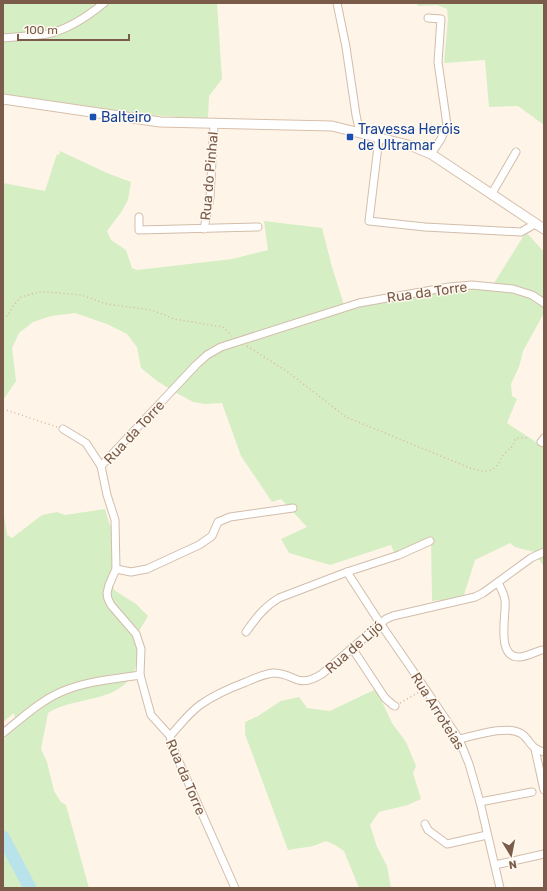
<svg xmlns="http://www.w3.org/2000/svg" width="547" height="891" font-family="Rubik,sans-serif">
	<rect width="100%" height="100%" fill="#fef5e8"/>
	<g fill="#d5eec4">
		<path d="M3,3H217L222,79L209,96L208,118C139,117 71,106 3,98Z"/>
		<path d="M417,3H544V125L518,106L489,107L485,60L444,63L448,19L447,9L437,5L418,6Z"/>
		<path d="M60,151L107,173L131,182L128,200L122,211L107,231L111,240L126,250L132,268L137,270L232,259L268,250L264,221L322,228L332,267L345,308L468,286L491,288L526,232L544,252V313L523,351L519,367L511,384L512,396L517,399L507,423L536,442L544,446V567L534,552L515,547L510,543L475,560L463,598L432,601L431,539L395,555L391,545L330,565L289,553L281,539L307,527L281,499L272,502L241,456L222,403L205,404L193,402L173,391L157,381L141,368L137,347L127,334L107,324L75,313L51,316L33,322L19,333L12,348L16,381L3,400V183L45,191L57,154L59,155Z"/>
		<path d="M3,508L7,535L12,538L42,515L57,512L65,515L105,509L110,526H113L114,552L111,573L114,590L136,604L148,616C145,621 141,627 139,632C135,648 141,661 131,677C114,703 72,697 48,713L41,749L47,762L54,791L61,802L66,805L89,888H3V740L16,724L14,713L3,722Z"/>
		<path d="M376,689L392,723L406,742L416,766L413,773L421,799L408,805L379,812L370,825L377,847L387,866L391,888H359L344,851L335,845L326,841L313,846L288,850L245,734V722L258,716L281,701L299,697L307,708L330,711Z"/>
	</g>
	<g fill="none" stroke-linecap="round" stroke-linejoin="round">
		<path stroke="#b9e3ea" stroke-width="13" d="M3,837L30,888"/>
		<g stroke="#d2bdab" stroke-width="9">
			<g id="street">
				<path d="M337,3L346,47L356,115L360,133"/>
				<path d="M428,18L441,19L438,62L447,125L441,139L431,154"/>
				<path d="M3,38C17,37 32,36 47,34C67,30 88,16 104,3"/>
				<path d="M379,138L369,221L425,227L521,232L535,224"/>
				<path d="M491,195L516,152"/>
				<path d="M139,217V230L258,227"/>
				<path d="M204,229L210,198L214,124"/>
				<path d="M63,429L86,443L101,466"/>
				<path d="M544,438L541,442L544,443"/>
				<path d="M116,569L131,572L147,569L199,545L212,536L218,522L230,517L293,508"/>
				<path d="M347,572L380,623L422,684L459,739L469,764L480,802L500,888"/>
				<path d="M498,583C501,588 504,594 505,600C507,613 495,657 519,657C526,657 535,652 542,650"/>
				<path d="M246,632C256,618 264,607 279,598L347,572L399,555L430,541"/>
				<path d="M352,648L385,698L393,705L395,706"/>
				<path d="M3,733C21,719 40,701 61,692C86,681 114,679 140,675"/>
				<path d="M170,736C179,726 189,713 200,705C214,695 230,688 246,682C255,678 264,674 273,673C296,673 296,690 322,674L386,619L393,616L475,597L483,593L531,558L544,552"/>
				<path d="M459,739C474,736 506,725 520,733C527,736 529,744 535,748C537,750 541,751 544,752"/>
				<path d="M535,749L544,790"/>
				<path d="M480,802L532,792"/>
				<path d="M425,824L428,830L447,844L487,835"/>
				<path d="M495,865L544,854"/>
				<path d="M235,888L172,746L170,736L151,715L140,675L141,649L136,634L111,605L108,599L107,593L109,585L116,569L115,520L107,495L101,466L196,365L207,355L221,347L359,303L449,287L472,285L513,289L532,295L544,303"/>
			</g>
		</g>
		<g stroke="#d8bfab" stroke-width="11">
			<path id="secondary" d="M3,99L160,122L332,126L412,146L431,154L544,229"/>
		</g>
		<g stroke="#dcb79f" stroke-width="1.5" stroke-dasharray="1 3" stroke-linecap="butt">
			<path d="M3,319L8,315L13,306L21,297L39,292H48L81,295L107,304L152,310L174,319L223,327L232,336"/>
			<path d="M247,346L288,372L346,417L470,468C480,471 490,474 497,465C500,462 501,458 504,454C509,449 514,447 515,439L520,438H528"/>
			<path d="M3,409L57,427"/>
			<path d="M400,703L419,692"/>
		</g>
		<use href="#street" stroke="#fff" stroke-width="7"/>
		<use href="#secondary" stroke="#fff" stroke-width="9"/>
	</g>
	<g fill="#1a4fb4" stroke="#fff9f0" stroke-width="1.5">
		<rect x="89" y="113" width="8" height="8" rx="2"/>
		<rect x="346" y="133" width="8" height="8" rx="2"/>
	</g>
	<g text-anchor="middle" stroke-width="3" stroke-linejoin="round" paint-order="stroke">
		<g font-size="14" fill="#164399" stroke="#fff9f0" text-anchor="start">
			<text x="101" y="122">Balteiro</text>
			<text x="358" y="134">Travessa Heróis<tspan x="358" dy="16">de Ultramar</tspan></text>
		</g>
		<g font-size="14" fill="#7b5b49" stroke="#fff9f0">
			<text transform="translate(209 176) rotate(-85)" y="5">Rua do Pinhal</text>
			<text transform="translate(427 292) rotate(-8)" y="5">Rua da Torre</text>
			<text transform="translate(134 432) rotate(-47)" y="5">Rua da Torre</text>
			<text transform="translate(354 647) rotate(-41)" y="5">Rua de Lijó</text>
			<text transform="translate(438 711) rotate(58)" y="5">Rua Arroteias</text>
			<text transform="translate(186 777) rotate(67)" y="5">Rua da Torre</text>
		</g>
	</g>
	<rect width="547" height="891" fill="none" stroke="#7b5b49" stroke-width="8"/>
	<g transform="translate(511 855) rotate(170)" stroke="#fff9f0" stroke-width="3" paint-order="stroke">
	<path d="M0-3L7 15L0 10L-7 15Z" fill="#7b5b49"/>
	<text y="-6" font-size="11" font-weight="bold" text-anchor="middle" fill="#7b5b49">N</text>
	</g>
	<path d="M18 34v6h111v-6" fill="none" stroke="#7b5b49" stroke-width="2"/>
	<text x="24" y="34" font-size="12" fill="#7b5b49" stroke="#fff9f0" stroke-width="3" paint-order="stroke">100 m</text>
</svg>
